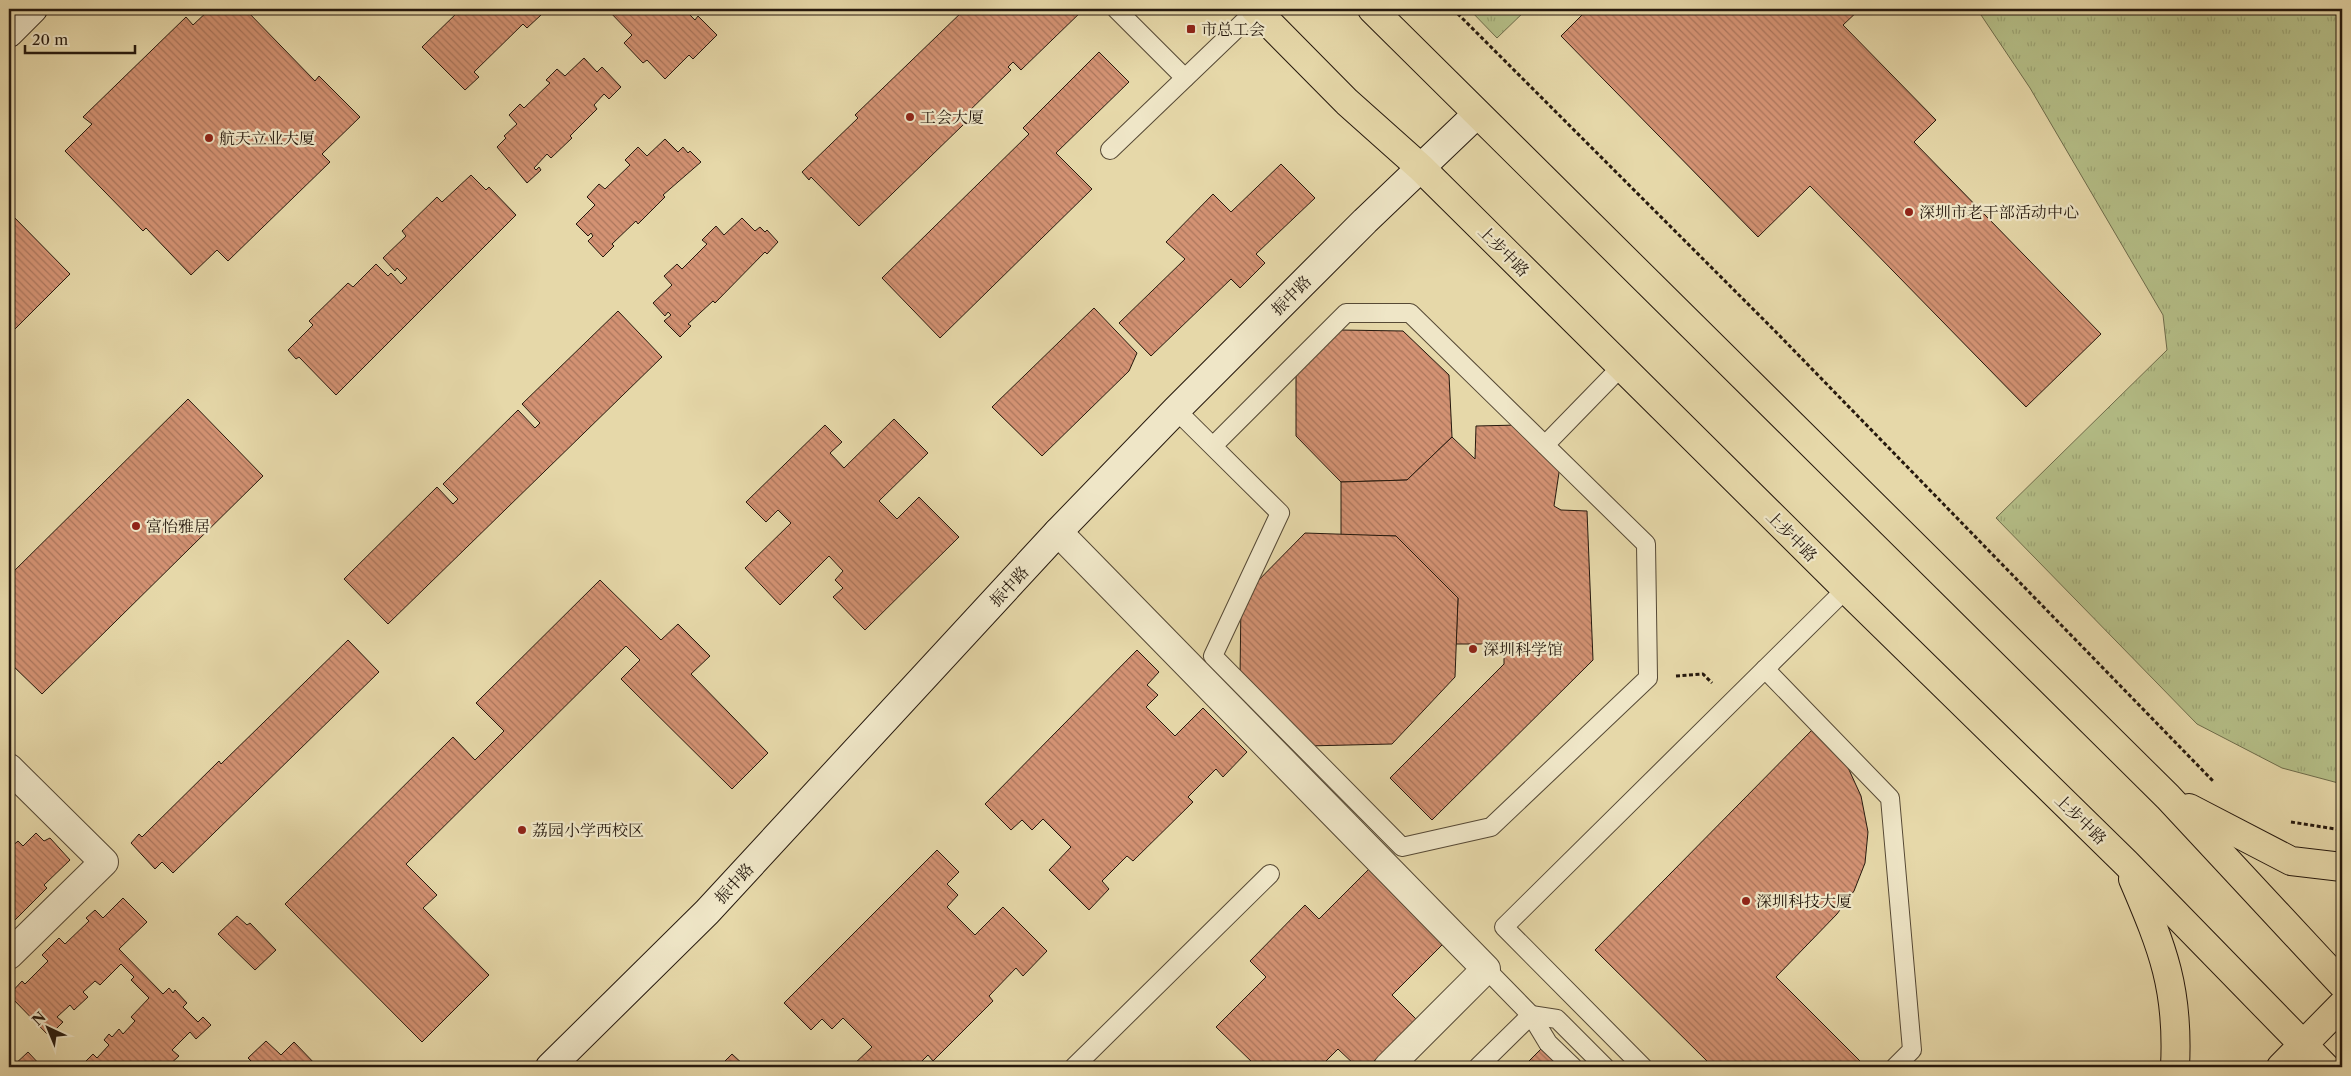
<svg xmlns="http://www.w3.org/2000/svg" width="2351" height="1076" font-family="'Libre Caslon Text','Noto Serif SC',serif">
	<defs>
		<pattern id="park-tufts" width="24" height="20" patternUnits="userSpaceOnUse" patternTransform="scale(1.25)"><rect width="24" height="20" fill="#b5bf88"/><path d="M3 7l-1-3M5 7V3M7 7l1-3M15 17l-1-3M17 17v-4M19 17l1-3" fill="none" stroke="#9ca474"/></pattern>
		<pattern id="building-back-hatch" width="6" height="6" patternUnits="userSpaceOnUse" patternTransform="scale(1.25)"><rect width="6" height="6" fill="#d39273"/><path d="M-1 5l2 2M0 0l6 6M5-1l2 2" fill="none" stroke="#ab765d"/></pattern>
	</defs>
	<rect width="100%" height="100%" fill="#e6d8a9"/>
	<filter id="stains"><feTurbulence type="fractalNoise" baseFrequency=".004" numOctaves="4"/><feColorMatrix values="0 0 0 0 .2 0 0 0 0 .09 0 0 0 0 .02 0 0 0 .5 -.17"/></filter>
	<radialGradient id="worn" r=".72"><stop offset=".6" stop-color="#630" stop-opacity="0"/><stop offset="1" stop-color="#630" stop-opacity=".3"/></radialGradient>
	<g fill="url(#park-tufts)" stroke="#6e6c4b">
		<path d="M1469,9H1527L1497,38Z"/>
		<path d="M1977,9H2342V784L2282,768L2197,724L1996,518L2167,350L2163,315L2030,88Z"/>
	</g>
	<g fill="url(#building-back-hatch)" stroke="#26190e">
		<path d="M210,9H245L315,81L319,76L360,117L322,154L330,162L228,261L217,250L191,275L146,228L143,231L65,151L92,124L83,117L186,17L193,25Z"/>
		<path d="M461,9H536L541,15L527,28L523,24L474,72L479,77L465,90L422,47Z"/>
		<path d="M607,9H684L695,20L698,16L717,35L693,59L689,55L665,79L647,60L643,63L624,43L632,35Z"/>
		<path d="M965,9H1084L1021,70L1013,62L1008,67L1011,70L960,120L964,124L859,226L811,177L809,180L802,172L858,118L855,115Z"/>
		<path d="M1588,9H1860L1843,25L1936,120L1914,142L2101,334L2026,407L1810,186L1758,237L1561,36Z"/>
		<path d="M1099,52L1129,82L1056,153L1092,189L940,338L882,278L1029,134L1023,128Z"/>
		<path d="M584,58L597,72L602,67L621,87L609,99L604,94L594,105L597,109L570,136L572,138L551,158L547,154L534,168L536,170L539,167L541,170L527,183L497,147L506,138L504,136L517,124L509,115L520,104L524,108L550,83L546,80L557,69L565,76Z"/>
		<path d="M665,139L678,152L683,147L688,153L690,151L701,162L663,195L665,197L638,224L636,221L612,244L614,246L603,257L588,241L593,236L591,233L588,236L576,224L595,205L587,197L599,184L605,189L630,165L625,160L638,147L647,156Z"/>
		<path d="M1281,164L1315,198L1256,254L1265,263L1240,288L1231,279L1151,356L1119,323L1185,259L1166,242L1213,194L1231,212Z"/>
		<path d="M471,175L486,190L489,187L516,215L336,395L299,357L296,359L288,350L313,325L309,321L348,283L353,287L376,264L388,276L391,273L401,284L407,278L397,268L395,271L383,258L406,236L402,231L437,197L442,202Z"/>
		<path d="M9,212L70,274L9,335Z"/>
		<path d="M742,218L755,231L760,227L765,232L767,230L778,242L767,254L765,252L715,303L713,301L688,324L691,326L680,337L664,321L671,315L668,312L665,316L653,303L672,285L664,276L677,264L682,269L707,244L702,240L716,226L724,235Z"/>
		<path d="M1094,308L1137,353L1129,371L1042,456L992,407Z"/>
		<path d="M618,311L662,357L388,624L344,579L437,487L453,504L458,499L443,484L518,410L535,428L540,423L522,404Z"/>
		<path d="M1341,330L1403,331L1449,375L1452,437L1407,480L1341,482L1296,436V375Z"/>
		<path d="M188,399L263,476L42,694L9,662V576Z"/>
		<path d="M894,419L928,453L879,501L897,519L919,497L959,537L865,630L833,597L843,588L835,580L843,571L829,556L780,605L745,568L791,523L778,510L766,522L746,502L825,425L842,442L830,453L844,468Z"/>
		<path d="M1519,425L1560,466L1554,506L1561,510L1587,511L1593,660L1432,820L1390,778L1504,664V644H1456L1458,598L1396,536L1341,535V482L1407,480L1452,437L1475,459L1476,426Z"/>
		<path d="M1305,533L1396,536L1458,598L1455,677L1392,744L1306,746L1240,680L1241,598Z"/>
		<path d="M600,580L661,640L678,624L710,656L691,674L768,753L732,789L621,679L640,660L626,646L406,864L437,895L423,908L489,975L422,1042L285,904L453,737L475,760L504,731L476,703Z"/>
		<path d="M348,640L379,672L173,873L162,862L155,869L131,843L139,834L142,837L219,761L221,764Z"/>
		<path d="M1137,650L1159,672L1147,685L1158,695L1146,707L1175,736L1203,708L1247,752L1223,777L1216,769L1188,797L1193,802L1133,861L1127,856L1102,881L1109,889L1089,910L1049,870L1071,847L1043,819L1032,830L1022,820L1011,830L985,804Z"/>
		<path d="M1814,728L1845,761L1861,796L1868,832L1865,863L1854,891L1837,914L1776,977L1862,1063L1858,1067H1713L1595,950Z"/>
		<path d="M36,833L44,841L50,838L70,860L44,885L47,888L9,926V849L18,841L23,846Z"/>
		<path d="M937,850L959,872L947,884L958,895L947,907L975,935L1003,907L1047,951L1023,976L1016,968L989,996L993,1001L933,1061L928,1055L916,1067H851L872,1047L843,1018L832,1029L822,1019L811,1030L784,1003Z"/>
		<path d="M1371,867L1446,941L1392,995L1416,1019L1368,1067H1357L1338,1049L1320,1067H1257L1216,1027L1266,977L1250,961L1305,905L1319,919Z"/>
		<path d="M123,898L147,922L119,949L163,994L169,988L173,993L175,990L187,1003L183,1007L198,1022L203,1017L211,1025L196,1039L190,1032L172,1050L179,1056L167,1067L156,1065L154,1067H80L93,1054L97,1058L109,1045L104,1040L109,1034L112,1037L119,1029L123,1034L135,1021L131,1017L149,998L131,980L134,977L121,964L100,985L95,981L83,992L88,997L74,1010L70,1005L57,1017L63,1022L49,1036L9,995L22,981L25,984L48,961L42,955L59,938L65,944L89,921L86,918L95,910L103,918Z"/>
		<path d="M237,916L247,925L250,923L276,950L255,970L218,934Z"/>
		<path d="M266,1041L281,1055L294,1042L318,1067H251L254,1064L248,1058Z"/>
		<path d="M1542,1048L1561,1067H1523Z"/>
		<path d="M28,1052L42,1067H12Z"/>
		<path d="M732,1054L746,1067H719Z"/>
	</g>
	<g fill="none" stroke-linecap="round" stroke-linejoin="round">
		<g stroke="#564935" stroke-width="20">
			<g id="lane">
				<path d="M1116,9L1185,78"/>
				<path d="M1110,150L1256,10"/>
				<path d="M1176,410L1280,513L1213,656L1402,847L1491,827L1648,678L1646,544L1410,313H1346L1213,446"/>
				<path d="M1545,445L1621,367"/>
				<path d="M1765,669L1890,798L1912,1050L1895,1067"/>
				<path d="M1486,969L1531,1015L1548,1043L1573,1067"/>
				<path d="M1531,1015L1557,1019L1605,1067"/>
				<path d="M1074,1067L1270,874"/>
				<path d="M1478,1067L1531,1015"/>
				<path d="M1643,1067L1504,927L1846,589"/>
			</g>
		</g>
		<g stroke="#564935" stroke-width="30">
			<g id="street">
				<path d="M1058,532L1486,969L1388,1067"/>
				<path d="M9,768L104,862L9,955"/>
			</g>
		</g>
		<g stroke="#26190e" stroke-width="30">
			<g id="secondary">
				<path d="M9,33L33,9"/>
				<path d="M550,1067L707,912L1058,532L1176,410L1365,221L1477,114"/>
			</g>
		</g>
		<g stroke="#26190e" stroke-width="30">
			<g id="primary">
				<path d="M1255,9L1347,102L1421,168L1846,589L2126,863L2325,1067"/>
				<path d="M1372,9L2168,797L2342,984"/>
				<path d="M2189,808L2291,861L2342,867"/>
				<path d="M2133,879C2163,949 2179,989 2175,1067"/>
				<path d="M2281,1067L2342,1005"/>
			</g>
		</g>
		<g stroke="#26190e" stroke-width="3" stroke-dasharray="4 2.5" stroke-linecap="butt">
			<path d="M1453,9L1776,332L2213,781"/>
			<path d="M1676,676L1703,674L1712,683"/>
			<path d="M2291,822L2342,830"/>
		</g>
		<use href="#lane" stroke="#efe6c7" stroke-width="18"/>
		<use href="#street" stroke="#efe6c7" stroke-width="28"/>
		<use href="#secondary" stroke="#efe6c7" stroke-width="28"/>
		<use href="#primary" stroke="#e6d8a9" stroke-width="28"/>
	</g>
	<g fill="#8f2418" stroke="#efe6c7" stroke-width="2">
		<rect x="1186" y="24" width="10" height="10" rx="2.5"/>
		<circle cx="910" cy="117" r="5"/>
		<circle cx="209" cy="138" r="5"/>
		<circle cx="1909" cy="212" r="5"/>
		<circle cx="136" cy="526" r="5"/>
		<circle cx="1473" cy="649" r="5"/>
		<circle cx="522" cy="830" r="5"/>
		<circle cx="1746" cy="901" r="5"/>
	</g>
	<g text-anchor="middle" stroke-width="4.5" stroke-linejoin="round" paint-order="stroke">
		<g font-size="16" fill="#26190e" stroke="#efe6c7" text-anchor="start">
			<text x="1201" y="35">市总工会</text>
			<text x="920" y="123">工会大厦</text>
			<text x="219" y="144">航天立业大厦</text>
			<text x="1919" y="218">深圳市老干部活动中心</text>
			<text x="146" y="532">富怡雅居</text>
			<text x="1483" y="655">深圳科学馆</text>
			<text x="532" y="836">荔园小学西校区</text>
			<text x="1756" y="907">深圳科技大厦</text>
		</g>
		<g font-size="16" fill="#26190e" stroke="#efe6c7">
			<text transform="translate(1504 251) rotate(45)" y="6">上步中路</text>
			<text transform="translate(1291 295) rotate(-45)" y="6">振中路</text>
			<text transform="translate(1792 536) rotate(45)" y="6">上步中路</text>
			<text transform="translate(1009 586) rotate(-47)" y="6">振中路</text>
			<text transform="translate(2081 819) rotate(44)" y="6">上步中路</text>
			<text transform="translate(734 883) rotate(-47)" y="6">振中路</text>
		</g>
	</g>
	<rect width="2351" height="1076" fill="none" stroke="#e6d8a9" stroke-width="30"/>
	<rect x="10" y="10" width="2331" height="1056" fill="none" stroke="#26190e" stroke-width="2.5"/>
	<rect x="15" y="15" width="2321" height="1046" fill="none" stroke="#26190e"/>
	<g transform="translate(48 1028) rotate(316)" stroke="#efe6c7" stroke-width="4" paint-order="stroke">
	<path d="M0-4L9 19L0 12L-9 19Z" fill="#26190e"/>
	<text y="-8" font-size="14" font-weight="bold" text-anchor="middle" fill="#26190e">N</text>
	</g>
	<path d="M25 45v8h110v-8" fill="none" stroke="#26190e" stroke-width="2.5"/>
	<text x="32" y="45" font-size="15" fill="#26190e" stroke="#efe6c7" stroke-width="4" paint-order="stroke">20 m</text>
	<rect width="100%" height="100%" filter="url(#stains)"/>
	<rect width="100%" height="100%" fill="url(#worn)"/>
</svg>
